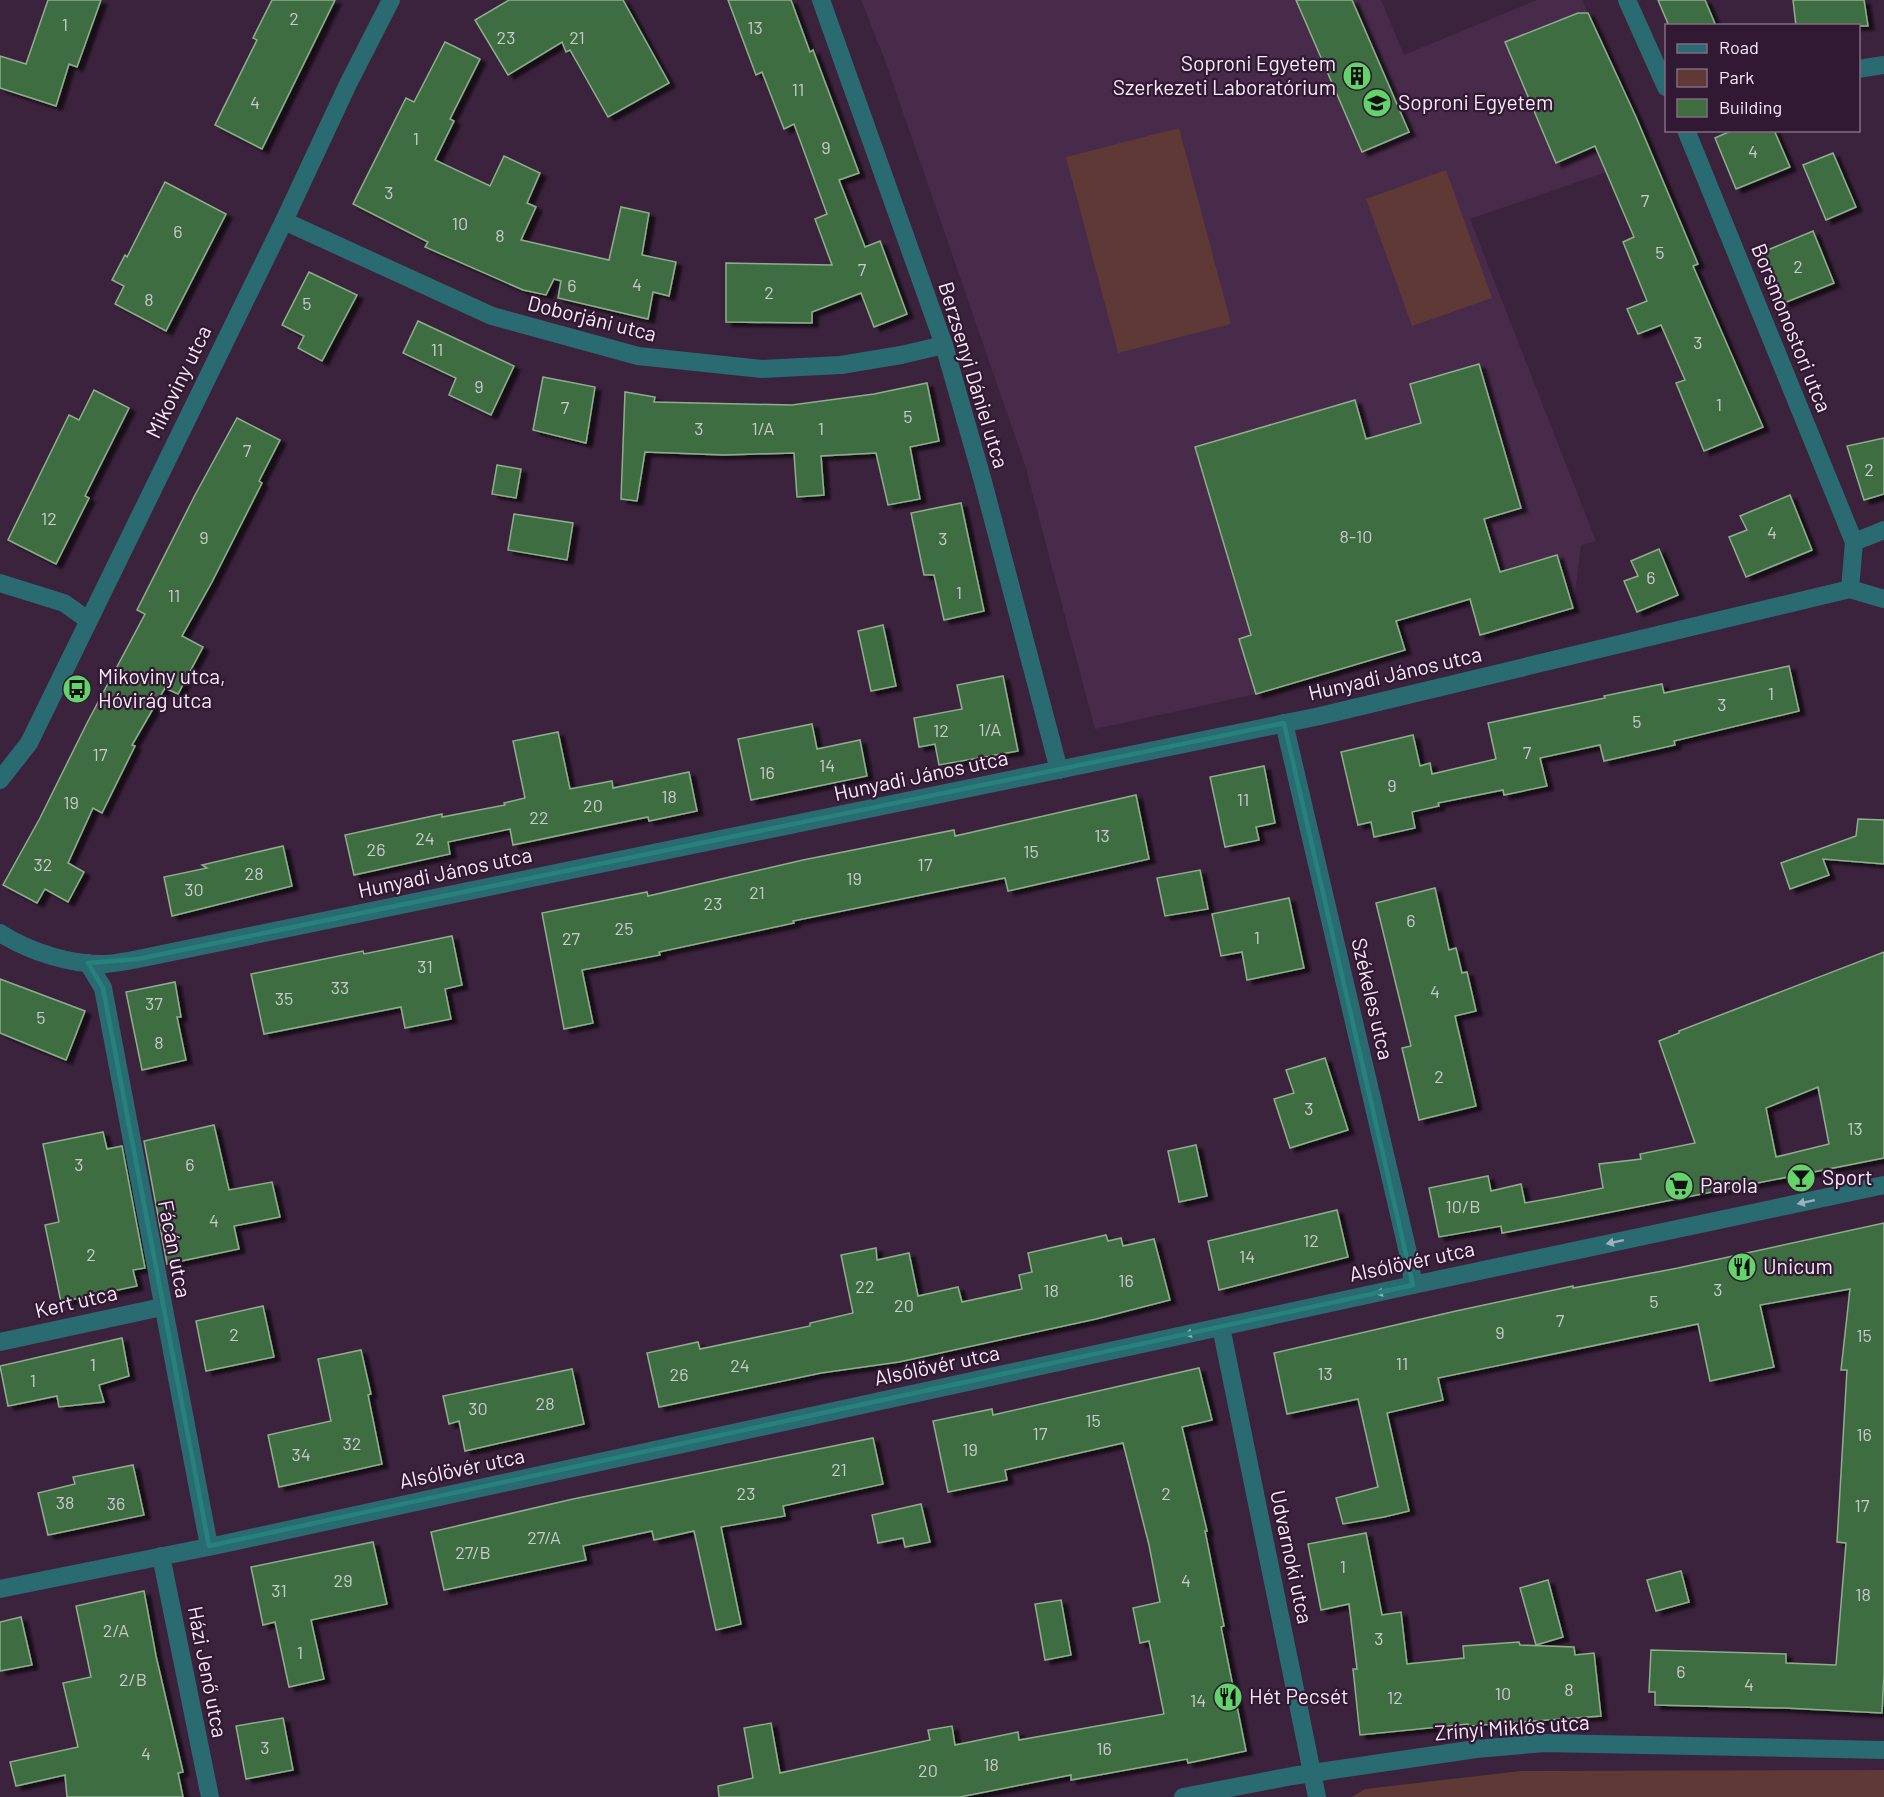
<svg xmlns="http://www.w3.org/2000/svg" width="1884" height="1797" font-family="Barlow,sans-serif">
	<defs>
		<filter id="shadow"><feDropShadow dx="6" dy="4" stdDeviation="1.5" flood-color="#0009"/></filter>
	</defs>
	<rect width="100%" height="100%" fill="#3c233d"/>
	<path fill="#482a4a" d="M861,0H1381L1404,55L1537,0H1582L1653,156L1470,219L1596,541L1581,545L1573,608L1480,635L1469,600L1397,620L1405,650L1256,694L1095,729L1025,465L886,63Z"/>
	<g fill="#5f3936">
		<path d="M1179,128L1231,324L1118,353L1066,157Z"/>
		<path d="M1446,170L1492,298L1412,326L1366,199Z"/>
		<path d="M1884,1770V1797H1352L1365,1789L1521,1771Z"/>
	</g>
	<g fill="#3e6d40" stroke="#8fae8e" stroke-width="1.5" fill-rule="evenodd" filter="url(#shadow)">
		<path d="M48,0H101L77,67L69,64L56,106L0,88V56L26,64Z"/>
		<path d="M272,0H335L262,149L215,125L257,40L253,38Z"/>
		<path d="M509,0H623L669,83L608,117L570,50L566,52L562,42L508,75L475,20Z"/>
		<path d="M728,0H791L810,52L813,50L859,173L839,180L865,247L880,241L907,314L874,327L861,293L812,312V323L726,322V263L832,265L815,219L827,214L794,124L784,129L762,72L756,75Z"/>
		<path d="M1296,0H1352L1409,132L1362,152Z"/>
		<path d="M1658,0H1705L1716,26H1669Z"/>
		<path d="M1793,0H1864L1868,26H1796Z"/>
		<path d="M1578,13H1588L1636,117L1698,264L1693,266L1763,427L1704,451L1676,383L1685,380L1661,325L1638,334L1627,309L1647,301L1623,242L1634,237L1595,146L1556,163L1505,42Z"/>
		<path d="M445,42L480,59L450,119L454,121L435,160L490,186L504,156L540,173L527,203L536,207L521,240L609,260L621,207L649,213L642,255L676,262L669,296L653,292L648,319L558,298L561,281L554,279L546,295L523,290L425,247L428,242L353,204L406,98L414,102Z"/>
		<path d="M1733,130H1774L1790,167L1736,189L1715,138Z"/>
		<path d="M1833,153L1856,207L1826,220L1803,165Z"/>
		<path d="M165,182L226,214L166,331L115,304L124,286L112,280L125,255L127,257Z"/>
		<path d="M1813,231L1834,283L1784,303L1763,252Z"/>
		<path d="M309,272L357,295L322,361L298,348L304,336L282,325Z"/>
		<path d="M418,321L514,366L491,415L449,395L456,378L403,353Z"/>
		<path d="M1479,364L1521,508L1484,519L1500,572L1557,555L1573,608L1480,635L1470,599L1396,621L1405,650L1256,694L1239,639L1251,635L1195,447L1355,400L1366,439L1421,423L1410,384Z"/>
		<path d="M543,377L595,387L586,443L533,430Z"/>
		<path d="M927,383L939,441L910,447L920,499L888,505L876,453L821,456L824,495L797,497L794,453L724,455L645,452L637,501L621,499L625,392L655,397L654,402L792,405L874,394Z"/>
		<path d="M94,390L129,408L85,496L89,498L56,564L8,540L69,415L79,420Z"/>
		<path d="M237,418L280,440L259,481L262,483L212,582L182,636L203,647L178,694L165,688L132,745L135,746L102,813L93,808L68,863L84,872L68,902L45,889L37,903L3,885L40,818L87,723L145,614L137,610L195,495Z"/>
		<path d="M1884,438V494L1864,500L1847,446Z"/>
		<path d="M497,465L521,469L516,498L492,494Z"/>
		<path d="M1790,495L1812,550L1746,577L1729,537L1747,530L1740,516Z"/>
		<path d="M961,503L984,611L944,620L934,575H924L911,513Z"/>
		<path d="M514,514L573,523L567,560L508,550Z"/>
		<path d="M1659,549L1678,595L1637,612L1624,581L1638,576L1631,561Z"/>
		<path d="M883,625L896,686L871,691L858,631Z"/>
		<path d="M1789,666L1799,711L1674,741L1675,745L1604,761L1600,745L1540,758L1547,786L1504,795L1503,790L1438,803L1439,806L1412,812L1415,828L1374,837L1371,822L1358,825L1341,752L1413,735L1420,766L1430,763L1432,774L1496,759L1488,723L1605,698L1604,696L1662,684L1664,693Z"/>
		<path d="M1003,676L1018,751L939,765L935,744L919,747L914,718L962,709L957,685Z"/>
		<path d="M812,724L817,749L860,740L867,776L751,800L738,739Z"/>
		<path d="M558,732L570,789L612,781L613,788L689,772L697,811L649,821L648,817L513,845L510,829L448,842L450,854L354,875L345,835L442,814V817L505,805L504,803L525,798L513,741Z"/>
		<path d="M1264,766L1275,823L1256,827L1259,840L1225,847L1210,777Z"/>
		<path d="M1136,795L1149,859L1008,891L1005,878L793,921L794,923L659,952L660,955L582,970L593,1023L564,1029L542,913L647,892L648,896L803,860L954,830L955,836Z"/>
		<path d="M1858,819L1884,820V864L1823,859L1829,875L1790,889L1781,863L1856,836Z"/>
		<path d="M283,846L292,886L172,916L164,877L207,868L202,865Z"/>
		<path d="M1200,870L1208,909L1165,916L1157,878Z"/>
		<path d="M1435,888L1449,950L1456,948L1462,973L1467,972L1476,1011L1455,1016L1476,1106L1419,1120L1402,1048L1411,1046L1376,903Z"/>
		<path d="M1289,898L1304,968L1247,980L1242,952L1221,956L1212,914Z"/>
		<path d="M452,936L462,985L445,989L451,1019L405,1028L401,1007L264,1034L251,974L363,951L364,954Z"/>
		<path d="M1884,952V1158L1561,1222L1502,1233L1501,1226L1439,1237L1429,1188L1488,1176L1491,1191L1521,1184L1525,1203L1558,1197L1603,1188L1599,1164L1641,1159L1640,1154L1695,1143L1659,1041L1679,1033V1031ZM1818,1087L1829,1144L1776,1157L1766,1108Z"/>
		<path d="M0,979L85,1011L66,1060L0,1033Z"/>
		<path d="M175,982L181,1017H177L186,1060L142,1070L126,992Z"/>
		<path d="M1325,1058L1348,1130L1290,1148L1274,1099L1294,1093L1286,1070Z"/>
		<path d="M214,1125L229,1190L272,1182L280,1217L234,1226L239,1249L167,1264L144,1141Z"/>
		<path d="M103,1132L107,1149L122,1146L145,1268L133,1270L137,1286L61,1302L45,1225L59,1222L43,1144Z"/>
		<path d="M1196,1145L1207,1196L1179,1202L1168,1151Z"/>
		<path d="M1337,1210L1348,1257L1219,1290L1208,1241Z"/>
		<path d="M1884,1223V1674L1882,1713L1785,1708L1655,1705V1692H1649L1651,1650L1786,1654V1663L1836,1665L1846,1543L1837,1542L1847,1370H1841L1850,1289L1760,1305L1774,1367L1710,1381L1698,1324L1438,1378L1443,1400L1387,1413L1409,1511L1384,1517L1343,1524L1336,1498L1378,1487L1358,1399L1287,1414L1274,1353L1456,1311L1573,1286V1288L1678,1268Z"/>
		<path d="M1106,1235L1108,1241L1121,1238L1123,1246L1154,1239L1170,1300L1096,1319L899,1362L821,1373L659,1407L647,1353L698,1342L700,1349L810,1326V1323L853,1313L841,1255L876,1248L877,1260L909,1253L918,1296L958,1287L962,1302L1022,1289L1019,1275L1032,1272L1028,1253Z"/>
		<path d="M263,1306L274,1357L206,1371L196,1321Z"/>
		<path d="M122,1338L129,1376L99,1385L104,1402L59,1407L57,1396L8,1406L0,1366Z"/>
		<path d="M361,1350L371,1394L368,1395L382,1464L279,1487L268,1435L331,1421L318,1359Z"/>
		<path d="M1199,1368L1212,1420L1182,1427L1207,1531H1205L1224,1626L1221,1627L1246,1751L1188,1763L1187,1759L1071,1780V1775L960,1797H719L718,1786L753,1778L744,1728L771,1723L780,1773L930,1740L928,1730L952,1726L955,1745L1018,1732L1019,1740L1164,1714L1149,1641L1140,1643L1133,1608L1160,1602L1149,1545L1123,1443L1005,1470L1007,1480L948,1492L933,1421L992,1409L993,1415Z"/>
		<path d="M572,1369L584,1424L465,1451L459,1421L449,1424L443,1396Z"/>
		<path d="M873,1438L883,1484L783,1506L785,1516L721,1527L741,1624L716,1630L694,1531L654,1540L652,1531L583,1546L586,1560L444,1590L431,1532L573,1499Z"/>
		<path d="M133,1465L144,1515L48,1535L38,1493L75,1484L73,1477Z"/>
		<path d="M921,1504L930,1542L905,1547L903,1538L878,1543L872,1515Z"/>
		<path d="M1366,1533L1382,1615L1401,1612L1407,1664L1464,1658L1463,1646L1519,1642L1520,1645L1574,1647L1575,1655L1594,1653L1601,1716L1469,1726L1468,1724L1360,1735L1353,1669H1357L1349,1604L1321,1610L1308,1544Z"/>
		<path d="M373,1542L387,1604L311,1620L324,1679L289,1687L275,1622L263,1625L251,1567Z"/>
		<path d="M1681,1571L1689,1602L1656,1611L1647,1580Z"/>
		<path d="M1548,1580L1563,1637L1536,1645L1520,1588Z"/>
		<path d="M144,1591L156,1656L183,1772L178,1773L183,1797H67L65,1775L16,1786L10,1762L78,1747L63,1683L91,1677L76,1606Z"/>
		<path d="M1061,1600L1071,1655L1045,1660L1035,1604Z"/>
		<path d="M21,1617L32,1665L0,1671V1622Z"/>
		<path d="M283,1718L293,1770L246,1779L236,1726Z"/>
	</g>
	<g fill="none" stroke-linecap="round" stroke-linejoin="round">
		<g stroke="#2a6b72" stroke-width="18">
			<path d="M821,0L944,345L982,478L1059,770"/>
			<path d="M1627,0L1666,87"/>
			<path d="M1858,69L1884,65"/>
			<path d="M1686,130L1854,542L1850,589L1884,599"/>
			<path d="M284,221L492,316L638,356L762,369L841,365L901,355L944,345"/>
			<path d="M1854,542L1884,530"/>
			<path d="M0,583L64,603L88,620"/>
			<path d="M1284,723L1410,1261L1413,1285"/>
			<path d="M0,780L29,743L284,221L348,84L391,0"/>
			<path d="M0,933C30,952 71,965 106,964C117,963 128,961 138,959L1320,716L1850,589"/>
			<path d="M88,963L103,988L209,1546"/>
			<path d="M1221,1327L1317,1797"/>
			<path d="M0,1342L162,1307"/>
			<path d="M161,1556L210,1797"/>
			<path d="M0,1589L223,1544L1413,1285L1884,1185"/>
			<path d="M1183,1797L1292,1776L1476,1749L1545,1743L1884,1750"/>
		</g>
	</g>
	<defs><path id="oneway-solid" d="M-6-.8H1V-3.2L6.5 0L1 3.2V.8H-6Z" transform="scale(1.5)"/></defs>
	<g fill="#9cb0bd">
		<use href="#oneway-solid" transform="translate(1806 1202) rotate(168)"/>
		<use href="#oneway-solid" transform="translate(1615 1242) rotate(168)"/>
		<use href="#oneway-solid" transform="translate(1384 1292) rotate(168)"/>
		<use href="#oneway-solid" transform="translate(1193 1333) rotate(168)"/>
	</g>
	<path fill="none" stroke="#26827c" stroke-width="4.5" stroke-linejoin="round" d="M1284,723L1413,1285L209,1546L103,988L88,963L138,959Z"/>
	<defs>
		<g id="building-disc" transform="scale(1.5)"><circle r="9.5" fill="#62d469" stroke="#311933"/><path d="M-4-6H4V6H1V3H-1V6H-4ZM-2.5-4.3h1.7v1.8h-1.7ZM.8-4.3h1.7v1.8H.8ZM-2.5-1h1.7V.8h-1.7ZM.8-1h1.7V.8H.8Z" fill="#111"/></g>
		<g id="university-disc" transform="scale(1.5)"><circle r="9.5" fill="#62d469" stroke="#311933"/><path d="M0-5L7-2L0 1L-7-2ZM-4 1L0 2.5L4 1V4Q0 6-4 4Z" fill="#111"/></g>
		<g id="bus-disc" transform="scale(1.5)"><circle r="9.5" fill="#62d469" stroke="#311933"/><path d="M-5-6H5V4H4V6H2V4H-2V6H-4V4H-5ZM-3.5-4V0h7V-4ZM-3.5 1.2v1.5H-2V1.2ZM2 1.2v1.5H3.5V1.2Z" fill="#111"/></g>
		<g id="bar-disc" transform="scale(1.5)"><circle r="9.5" fill="#62d469" stroke="#311933"/><path d="M-6-5H6L.8 .8V4.5H3.5V6h-7V4.5H-.8V.8Z" fill="#111"/></g>
		<g id="supermarket-disc" transform="scale(1.5)"><circle r="9.5" fill="#62d469" stroke="#311933"/><path d="M-6-5.5h2.5l.6 2H6L4.5 2H-2.5L-4.4-4H-6ZM-1.5 3.2a1.3 1.3 0 1 0 .1 0ZM3 3.2a1.3 1.3 0 1 0 .1 0Z" fill="#111"/></g>
		<g id="restaurant-disc" transform="scale(1.5)"><circle r="9.5" fill="#62d469" stroke="#311933"/><path d="M-5-6h1v4h1v-4h1v4h1v-4h1v5L-1.5 .5V6h-2V.5L-5-1ZM5-6V6H3V1.5H1.5Q1.5-4 5-6Z" fill="#111"/></g>
	</defs>
	<g fill-rule="evenodd">
		<use href="#building-disc" x="1357" y="76"/>
		<use href="#university-disc" x="1377" y="103"/>
		<use href="#bus-disc" x="77" y="689"/>
		<use href="#bar-disc" x="1801" y="1178"/>
		<use href="#supermarket-disc" x="1679" y="1186"/>
		<use href="#restaurant-disc" x="1742" y="1267"/>
		<use href="#restaurant-disc" x="1228" y="1697"/>
	</g>
	<g text-anchor="middle" stroke-width="4.5" stroke-linejoin="round" paint-order="stroke">
		<g font-size="18" fill="#cacacc">
			<text x="294" y="25">2</text>
			<text x="65" y="31">1</text>
			<text x="755" y="34">13</text>
			<text x="506" y="44">23</text>
			<text x="577" y="44">21</text>
			<text x="798" y="96">11</text>
			<text x="255" y="109">4</text>
			<text x="416" y="145">1</text>
			<text x="826" y="154">9</text>
			<text x="1753" y="158">4</text>
			<text x="389" y="199">3</text>
			<text x="1645" y="207">7</text>
			<text x="460" y="230">10</text>
			<text x="178" y="238">6</text>
			<text x="500" y="242">8</text>
			<text x="1660" y="259">5</text>
			<text x="1798" y="273">2</text>
			<text x="862" y="276">7</text>
			<text x="637" y="291">4</text>
			<text x="572" y="292">6</text>
			<text x="769" y="299">2</text>
			<text x="149" y="306">8</text>
			<text x="307" y="310">5</text>
			<text x="1698" y="349">3</text>
			<text x="437" y="356">11</text>
			<text x="479" y="393">9</text>
			<text x="1719" y="411">1</text>
			<text x="565" y="414">7</text>
			<text x="908" y="423">5</text>
			<text x="699" y="435">3</text>
			<text x="763" y="435">1/A</text>
			<text x="821" y="435">1</text>
			<text x="247" y="457">7</text>
			<text x="1869" y="476">2</text>
			<text x="49" y="525">12</text>
			<text x="1772" y="539">4</text>
			<text x="1356" y="543">8-10</text>
			<text x="204" y="544">9</text>
			<text x="943" y="545">3</text>
			<text x="1651" y="584">6</text>
			<text x="959" y="599">1</text>
			<text x="174" y="602">11</text>
			<text x="1771" y="700">1</text>
			<text x="1722" y="711">3</text>
			<text x="1637" y="728">5</text>
			<text x="990" y="736">1/A</text>
			<text x="941" y="737">12</text>
			<text x="1527" y="759">7</text>
			<text x="100" y="761">17</text>
			<text x="827" y="772">14</text>
			<text x="767" y="779">16</text>
			<text x="1392" y="792">9</text>
			<text x="669" y="803">18</text>
			<text x="1243" y="806">11</text>
			<text x="71" y="809">19</text>
			<text x="593" y="812">20</text>
			<text x="539" y="824">22</text>
			<text x="1102" y="842">13</text>
			<text x="425" y="845">24</text>
			<text x="376" y="856">26</text>
			<text x="1031" y="858">15</text>
			<text x="43" y="871">32</text>
			<text x="925" y="871">17</text>
			<text x="254" y="880">28</text>
			<text x="854" y="885">19</text>
			<text x="194" y="896">30</text>
			<text x="757" y="899">21</text>
			<text x="713" y="910">23</text>
			<text x="1411" y="927">6</text>
			<text x="624" y="935">25</text>
			<text x="1257" y="944">1</text>
			<text x="571" y="945">27</text>
			<text x="425" y="973">31</text>
			<text x="340" y="994">33</text>
			<text x="1435" y="998">4</text>
			<text x="284" y="1005">35</text>
			<text x="154" y="1010">37</text>
			<text x="41" y="1024">5</text>
			<text x="159" y="1049">8</text>
			<text x="1439" y="1083">2</text>
			<text x="1309" y="1115">3</text>
			<text x="1855" y="1135">13</text>
			<text x="79" y="1171">3</text>
			<text x="190" y="1171">6</text>
			<text x="1463" y="1213">10/B</text>
			<text x="214" y="1227">4</text>
			<text x="1311" y="1247">12</text>
			<text x="91" y="1261">2</text>
			<text x="1247" y="1263">14</text>
			<text x="1126" y="1287">16</text>
			<text x="865" y="1293">22</text>
			<text x="1718" y="1296">3</text>
			<text x="1051" y="1297">18</text>
			<text x="1654" y="1308">5</text>
			<text x="904" y="1312">20</text>
			<text x="1560" y="1327">7</text>
			<text x="1500" y="1339">9</text>
			<text x="234" y="1341">2</text>
			<text x="1864" y="1342">15</text>
			<text x="1402" y="1370">11</text>
			<text x="93" y="1371">1</text>
			<text x="740" y="1372">24</text>
			<text x="1325" y="1380">13</text>
			<text x="679" y="1381">26</text>
			<text x="33" y="1387">1</text>
			<text x="545" y="1410">28</text>
			<text x="478" y="1415">30</text>
			<text x="1093" y="1427">15</text>
			<text x="1040" y="1440">17</text>
			<text x="1864" y="1441">16</text>
			<text x="352" y="1450">32</text>
			<text x="970" y="1456">19</text>
			<text x="301" y="1461">34</text>
			<text x="839" y="1476">21</text>
			<text x="746" y="1500">23</text>
			<text x="1166" y="1500">2</text>
			<text x="65" y="1509">38</text>
			<text x="116" y="1510">36</text>
			<text x="1862" y="1512">17</text>
			<text x="544" y="1544">27/A</text>
			<text x="473" y="1559">27/B</text>
			<text x="1343" y="1573">1</text>
			<text x="343" y="1587">29</text>
			<text x="1186" y="1587">4</text>
			<text x="279" y="1597">31</text>
			<text x="1863" y="1601">18</text>
			<text x="116" y="1637">2/A</text>
			<text x="1379" y="1645">3</text>
			<text x="300" y="1659">1</text>
			<text x="1681" y="1678">6</text>
			<text x="133" y="1686">2/B</text>
			<text x="1749" y="1691">4</text>
			<text x="1569" y="1696">8</text>
			<text x="1503" y="1700">10</text>
			<text x="1395" y="1704">12</text>
			<text x="1198" y="1707">14</text>
			<text x="265" y="1754">3</text>
			<text x="1104" y="1755">16</text>
			<text x="146" y="1760">4</text>
			<text x="991" y="1771">18</text>
			<text x="928" y="1777">20</text>
		</g>
		<g font-size="21" fill="#f9e9fa" stroke="#311933" text-anchor="start">
			<text x="1336" y="71" text-anchor="end">Soproni Egyetem<tspan x="1336" dy="24">Szerkezeti Laboratórium</tspan></text>
			<text x="1398" y="110">Soproni Egyetem</text>
			<text x="98" y="684">Mikoviny utca,<tspan x="98" dy="24">Hóvirág utca</tspan></text>
			<text x="1822" y="1185">Sport</text>
			<text x="1700" y="1193">Parola</text>
			<text x="1763" y="1274">Unicum</text>
			<text x="1249" y="1704">Hét Pecsét</text>
		</g>
		<g font-size="21" fill="#f9e9fa" stroke="#311933">
			<text transform="translate(592 319) rotate(14)" y="7">Doborjáni utca</text>
			<text transform="translate(1791 328) rotate(68)" y="7">Borsmonostori utca</text>
			<text transform="translate(973 375) rotate(73)" y="7">Berzsenyi Dániel utca</text>
			<text transform="translate(179 382) rotate(-64)" y="7">Mikoviny utca</text>
			<text transform="translate(1395 674) rotate(-13)" y="7">Hunyadi János utca</text>
			<text transform="translate(921 776) rotate(-12)" y="7">Hunyadi János utca</text>
			<text transform="translate(445 873) rotate(-12)" y="7">Hunyadi János utca</text>
			<text transform="translate(1372 999) rotate(77)" y="7">Székeles utca</text>
			<text transform="translate(174 1249) rotate(79)" y="7">Fácán utca</text>
			<text transform="translate(1412 1262) rotate(-12)" y="7">Alsólövér utca</text>
			<text transform="translate(76 1302) rotate(-13)" y="7">Kert utca</text>
			<text transform="translate(937 1366) rotate(-12)" y="7">Alsólövér utca</text>
			<text transform="translate(462 1469) rotate(-12)" y="7">Alsólövér utca</text>
			<text transform="translate(1291 1557) rotate(78)" y="7">Udvarnoki utca</text>
			<text transform="translate(207 1672) rotate(79)" y="7">Házi Jenő utca</text>
			<text transform="translate(1512 1728) rotate(-4)" y="7">Zrínyi Miklós utca</text>
		</g>
	</g>
	<rect x="1665" y="24" width="195" height="108" fill="#311933" stroke="#816c83" stroke-width="1.5"/>
	<rect x="1677" y="44" width="30" height="9" fill="#2a6b72" stroke="#816c83" stroke-width="1.5"/>
	<text x="1719" y="54" font-size="18" fill="#f9e9fa">Road</text>
	<rect x="1677" y="69" width="30" height="18" fill="#5f3936" stroke="#816c83" stroke-width="1.5"/>
	<text x="1719" y="84" font-size="18" fill="#f9e9fa">Park</text>
	<rect x="1677" y="99" width="30" height="18" fill="#3e6d40" stroke="#816c83" stroke-width="1.5"/>
	<text x="1719" y="114" font-size="18" fill="#f9e9fa">Building</text>
</svg>
